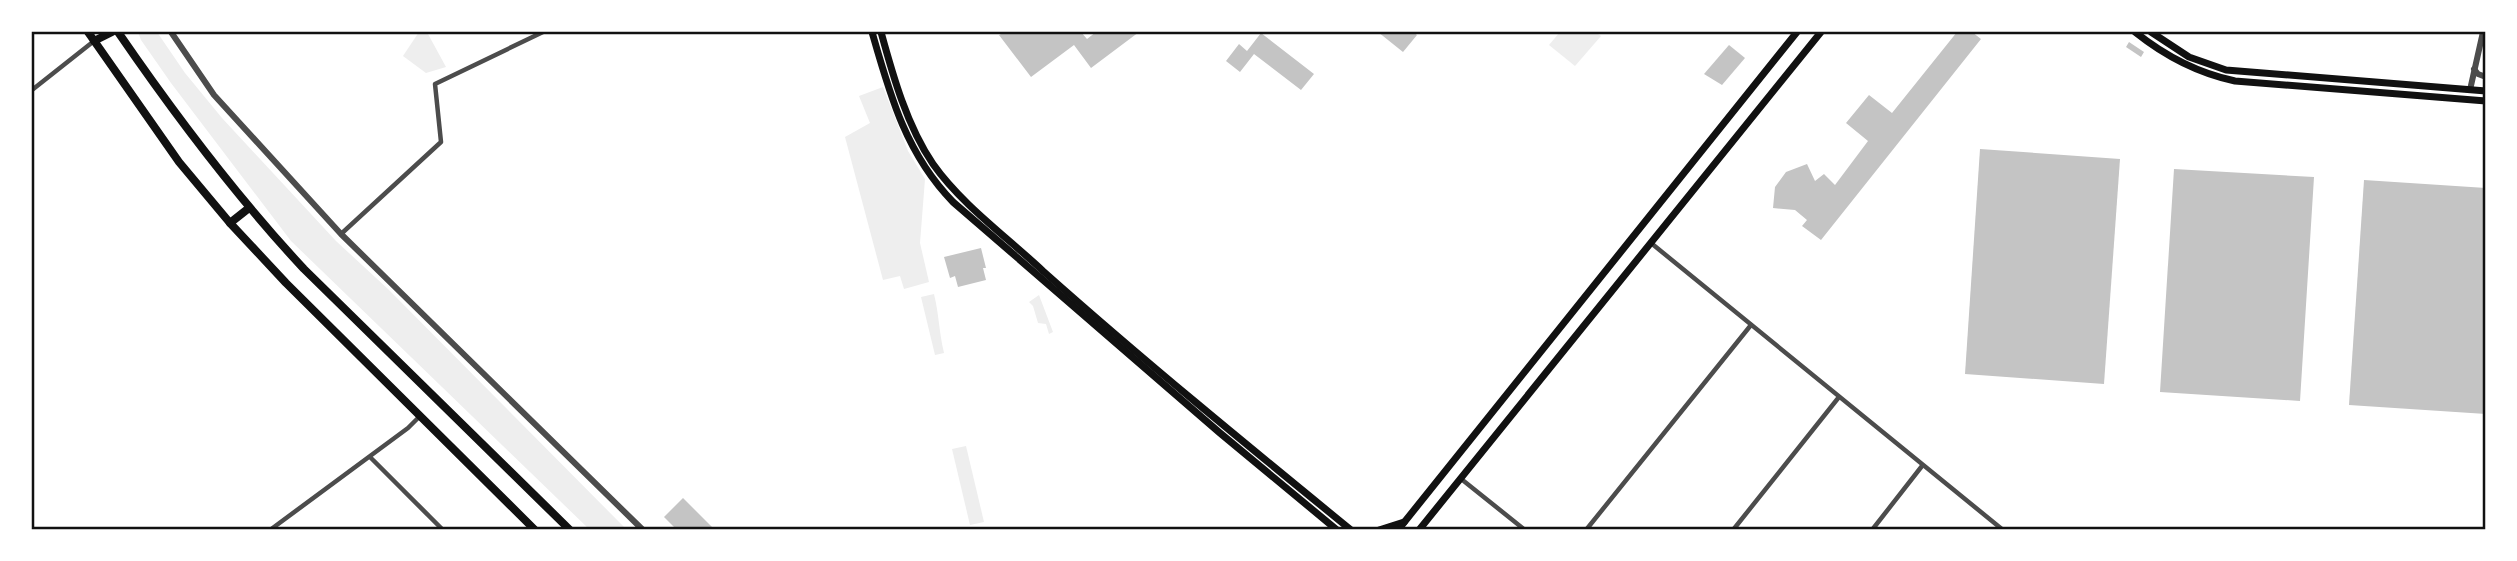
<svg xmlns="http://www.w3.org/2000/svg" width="2517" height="561" font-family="'Noto Sans',sans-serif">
	<rect width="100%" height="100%" fill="#fff"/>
	<g fill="#eee">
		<path d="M138,32H157L185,73L222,118L336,241L388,289L626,529H589L291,241L171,83L141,40Z"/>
		<path d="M419,32H433L428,34L446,67L426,73L403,56Z"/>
		<path d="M1560,32H1595L1601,36L1575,66L1549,45Z"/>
		<path d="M883,87L908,151L925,179L920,243L929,282L904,289L900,276L883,280L845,137L870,123L859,96Z"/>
		<path d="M934,294C939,314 939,332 944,353L935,355L921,297Z"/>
		<path d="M1039,295L1053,332L1049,334L1046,324L1038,323L1033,306L1029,302Z"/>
		<path d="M966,446L984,522L970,525L952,449Z"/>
	</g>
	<g fill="#c4c4c4">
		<path d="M1005,32H1081L1087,39L1096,32H1139L1091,68L1074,45L1031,77L999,35Z"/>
		<path d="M1378,32H1413L1417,35L1403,52Z"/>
		<path d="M1957,32H1972L1981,39L1821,240L1802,226L1807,220L1795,210L1773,208L1775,187L1786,172L1807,164L1815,181L1824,174L1835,185L1868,141L1846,123L1869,95L1892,113Z"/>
		<path d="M1261,33L1314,74L1301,90L1254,54L1240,72L1226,61L1239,44L1247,51Z"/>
		<path d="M2129,42L2144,52L2141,57L2126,47Z"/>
		<path d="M1729,45L1745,58L1722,85L1704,74Z"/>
		<path d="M1980,149L2120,159L2104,384L1965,374Z"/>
		<path d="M2174,169L2314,177L2300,401L2160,392Z"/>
		<path d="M2364,180L2486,188V414L2349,405Z"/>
		<path d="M981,248L986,268H983L986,280L958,287L955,276L950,278L944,257Z"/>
		<path d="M683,498L715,530H677L664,517Z"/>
	</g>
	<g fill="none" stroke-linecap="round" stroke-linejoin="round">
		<g stroke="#4c4c4c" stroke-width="4.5">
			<path d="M32,90L94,41"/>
			<path d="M341,234L441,142L435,84L543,32"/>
			<path d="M1651,243L2003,530"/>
			<path d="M370,457L443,530"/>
			<path d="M1460,478L1525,530"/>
			<path d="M270,530L408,428L420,416"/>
			<path d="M1586,530L1751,325"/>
			<path d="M1733,530L1839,397"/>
			<path d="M1872,530L1922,466"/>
		</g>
		<g stroke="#4c4c4c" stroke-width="6">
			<path d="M171,32L214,95L341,234L643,530"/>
			<path d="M2474,69L2478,74L2486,77"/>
			<path d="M2470,90L2483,32"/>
		</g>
		<g stroke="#111" stroke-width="7">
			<path d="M872,32C890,95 906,154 953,202L1220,433L1337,530"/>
			<path d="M881,32C893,76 907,126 933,164C962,205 1007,237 1043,271C1143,360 1247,445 1351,530"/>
			<path d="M2135,32C2165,56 2197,73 2235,81L2486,101"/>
			<path d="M2151,32L2189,57L2226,70L2486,91"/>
			<path d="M1379,530L1404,522"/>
			<path d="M1398,530L1797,32"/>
			<path d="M1419,530L1821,32"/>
		</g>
		<g stroke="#111" stroke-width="8">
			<path d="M88,32L179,162L230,223L286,283L535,530"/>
			<path d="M118,32C175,115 235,195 304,269L570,530"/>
			<path d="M94,41L112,32"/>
			<path d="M230,223L249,208"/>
		</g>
	</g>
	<rect width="2517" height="561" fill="none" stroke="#ffffff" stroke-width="66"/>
	<rect x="33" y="33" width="2451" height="495" fill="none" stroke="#111" stroke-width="2.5"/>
</svg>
